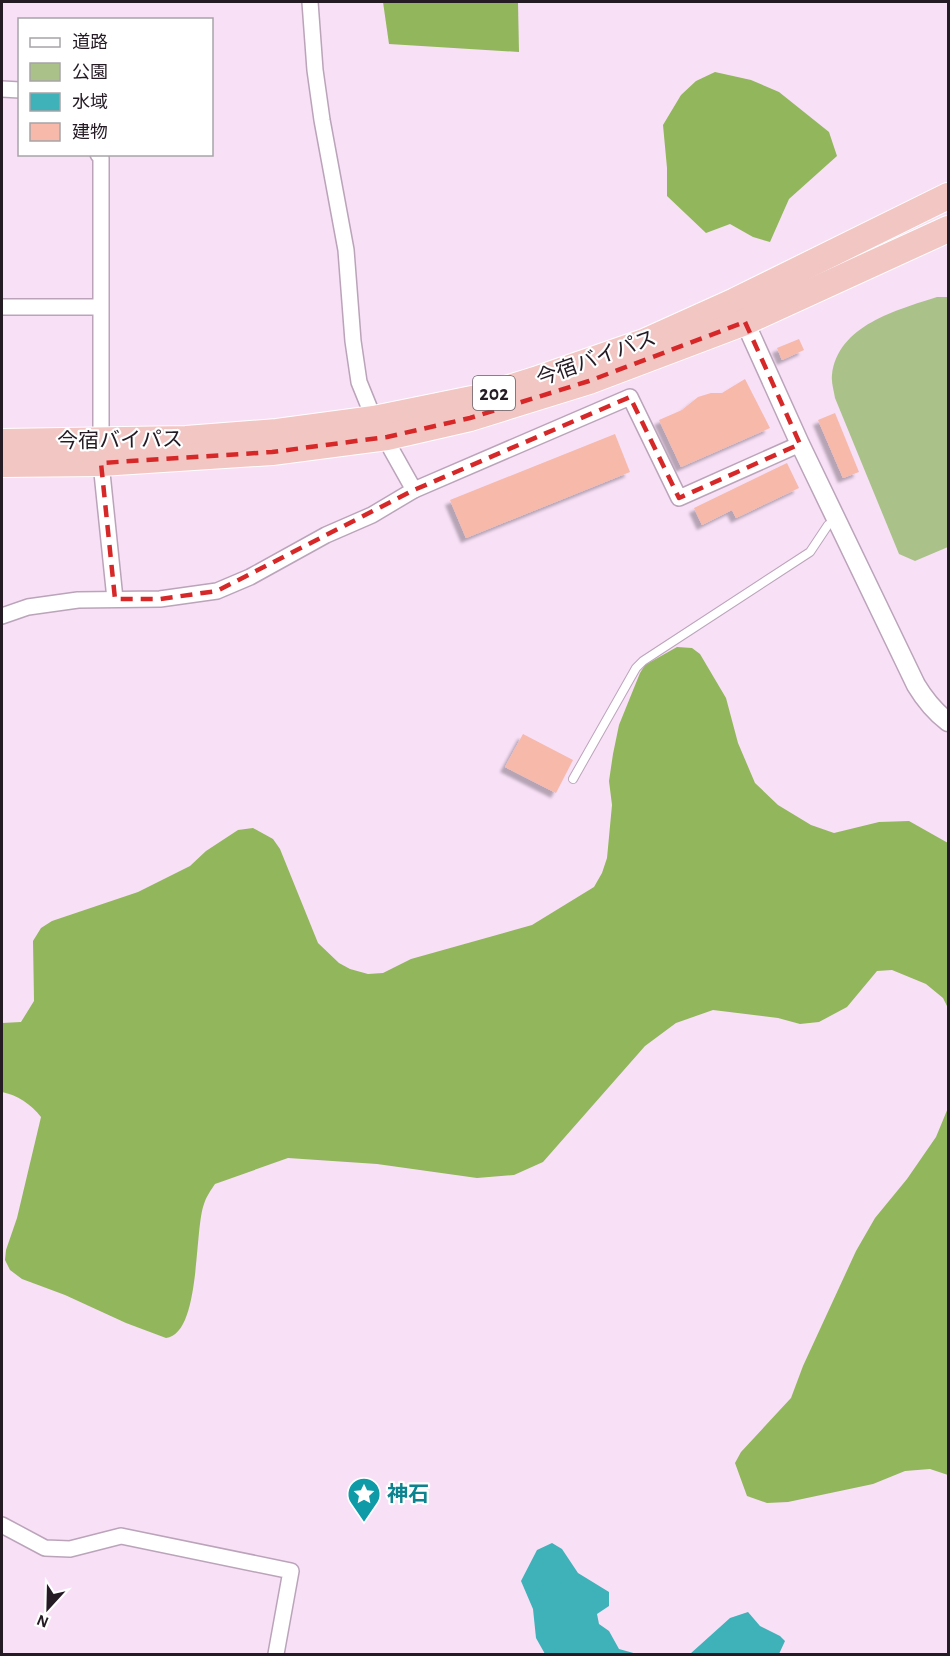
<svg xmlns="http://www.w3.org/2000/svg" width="950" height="1656" font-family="'Alegreya Sans','Noto Sans JP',sans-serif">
	<defs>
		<filter id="shadow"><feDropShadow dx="-5" dy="5" stdDeviation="1.5" flood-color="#0004"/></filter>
	</defs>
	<rect width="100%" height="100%" fill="#f8e0f7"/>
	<path fill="#aac28a" d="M937,297H948V547L915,561L899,554L835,398C834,391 831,382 832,375C838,325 897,310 937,297Z"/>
	<g fill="#92b65b">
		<path d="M383,2H518L519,52L389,44Z"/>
		<path d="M715,72L751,80L779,92L829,132L837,156L789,199L770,242L753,237L730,224L706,233L667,196V168L663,125L681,95L696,81Z"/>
		<path d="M677,647L692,648L700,654L726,698L738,743L755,783L778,805L811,825L834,833L879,822L909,821L948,843V1008L943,998L926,984L892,970L877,971L847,1007L819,1022L800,1024L778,1018L713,1010L676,1023L645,1046L543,1162L514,1175L477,1178L377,1164L288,1158L215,1184C211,1190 206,1197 204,1204C194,1231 201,1334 166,1338L126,1323L65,1295L22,1279L10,1270L5,1260L6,1250L17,1218L41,1117C31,1104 17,1095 2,1092V1023L21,1022L34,1001L33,941L41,928L52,921L138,892L190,866L206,851L238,830L253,828L273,839L280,849L318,943L339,963L350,969L368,974L383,973L411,959L532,925L594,887L602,873L607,858L612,805L609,781L613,754L619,725L640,673L645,665Z"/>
		<path d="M948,1108V1475L930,1469L905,1471L873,1484L788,1502L767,1503L747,1496L735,1463L741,1452L791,1398L803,1366L856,1251L875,1218L907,1179L936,1137Z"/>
	</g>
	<g fill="#3fb1b8">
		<path d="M552,1543L562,1549L578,1573L609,1592V1606L597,1614L599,1624L609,1631L619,1649L637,1654H545L536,1638L533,1609L521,1581L537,1550Z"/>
		<path d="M748,1612L760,1626L780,1636L785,1641L779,1654H690L730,1618Z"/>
	</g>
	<g fill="#f7b9aa" filter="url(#shadow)">
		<path d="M799,339L804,350L782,360L777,348Z"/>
		<path d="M745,379L770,428L681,467L659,420L682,410L698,397L711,393H722Z"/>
		<path d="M835,413L859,472L843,478L818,420Z"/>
		<path d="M615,434L630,472L466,538L450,500Z"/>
		<path d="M787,463L799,488L736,518L732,510L702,525L694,508Z"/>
		<path d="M523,734L573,760L556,793L505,767Z"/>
	</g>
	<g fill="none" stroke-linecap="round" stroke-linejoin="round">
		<g stroke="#bba4ba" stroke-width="10">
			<path id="service" d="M573,779L636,668L643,661L810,552L828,525L835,521"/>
		</g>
		<g stroke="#bba4ba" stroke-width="18">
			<g id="minor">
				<path d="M310,2L315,70L322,120L346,250L353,341L359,382L374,419"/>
				<path d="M2,89L20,90"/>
				<path d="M98,154L101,158V440"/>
				<path d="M2,307H100"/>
				<path d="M387,437L391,449L414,490"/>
				<path d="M101,463L115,599"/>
				<path d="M2,616L28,607L78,600L160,599L217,591L250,577L326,535L372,515L414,490L630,397L679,498L800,444"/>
				<path d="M2,1525L45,1548L70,1549L121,1536L291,1571L276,1654"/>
			</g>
		</g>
		<g stroke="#bba4ba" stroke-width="21">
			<path id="tertiary" d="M740,311L800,444L916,685C925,700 934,711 948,722"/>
		</g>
		<g stroke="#fff" stroke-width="28">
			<g id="trunk">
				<path d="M2,442L186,439L277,432L374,419L477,398L535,380L644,342L735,301L948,196"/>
				<path d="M2,464L101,463L272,452L387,437L470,418L589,381L745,322L948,229"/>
			</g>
		</g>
		<use href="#service" stroke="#fff" stroke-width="8"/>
		<use href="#minor" stroke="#fff" stroke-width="15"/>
		<use href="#tertiary" stroke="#fff" stroke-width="18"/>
		<use href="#trunk" stroke="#f2c6c3" stroke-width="26"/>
	</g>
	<path fill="none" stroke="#d62828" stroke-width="4.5" stroke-dasharray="12 8" stroke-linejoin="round" d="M745,322L800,444L679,498L630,397L414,490L217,591L160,599H115L101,463L272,452L387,437L470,418L589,381Z"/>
	<defs>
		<g id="sight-pin" transform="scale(1.725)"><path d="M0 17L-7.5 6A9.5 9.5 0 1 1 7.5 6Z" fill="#0f9aa8" stroke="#fff"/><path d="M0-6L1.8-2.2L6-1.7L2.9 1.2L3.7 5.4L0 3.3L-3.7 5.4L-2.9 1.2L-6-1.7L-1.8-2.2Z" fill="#fff"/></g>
	</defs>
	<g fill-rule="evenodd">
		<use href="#sight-pin" x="364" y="1494"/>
	</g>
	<g text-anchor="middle" stroke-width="4.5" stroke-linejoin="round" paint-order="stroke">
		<rect fill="#fff" stroke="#665f66" stroke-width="1.5" x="473" y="376" width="42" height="34" rx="4.5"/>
		<g font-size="20" font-weight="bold" fill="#241b24">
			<text x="494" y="400">202</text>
		</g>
		<g font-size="21" fill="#241b24" stroke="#fff">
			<text transform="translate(596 358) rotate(-20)" y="7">今宿バイパス</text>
			<text transform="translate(120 440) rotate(-1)" y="7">今宿バイパス</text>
		</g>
		<g font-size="21" font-weight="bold" fill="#0d838f" stroke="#fff" text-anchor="start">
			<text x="387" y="1501">神石</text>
		</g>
	</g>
	<rect width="950" height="1656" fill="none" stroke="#241b24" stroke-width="6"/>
	<rect x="18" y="18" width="195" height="138" fill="#ffffff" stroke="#a7a4a7" stroke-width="1.5"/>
	<rect x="30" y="38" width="30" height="9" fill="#ffffff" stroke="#a7a4a7" stroke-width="1.5"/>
	<text x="72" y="48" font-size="18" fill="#241b24">道路</text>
	<rect x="30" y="63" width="30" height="18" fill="#aac28a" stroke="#a7a4a7" stroke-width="1.5"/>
	<text x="72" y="78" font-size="18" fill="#241b24">公園</text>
	<rect x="30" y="93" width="30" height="18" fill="#3fb1b8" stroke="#a7a4a7" stroke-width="1.5"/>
	<text x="72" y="108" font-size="18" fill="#241b24">水域</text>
	<rect x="30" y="123" width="30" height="18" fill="#f7b9aa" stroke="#a7a4a7" stroke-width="1.5"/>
	<text x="72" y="138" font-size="18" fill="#241b24">建物</text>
	<g transform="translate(48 1608) rotate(202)" stroke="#ffffff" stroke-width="4.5" paint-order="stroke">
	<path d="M0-4.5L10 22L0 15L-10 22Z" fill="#241b24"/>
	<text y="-9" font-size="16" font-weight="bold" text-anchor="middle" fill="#241b24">N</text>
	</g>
</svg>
